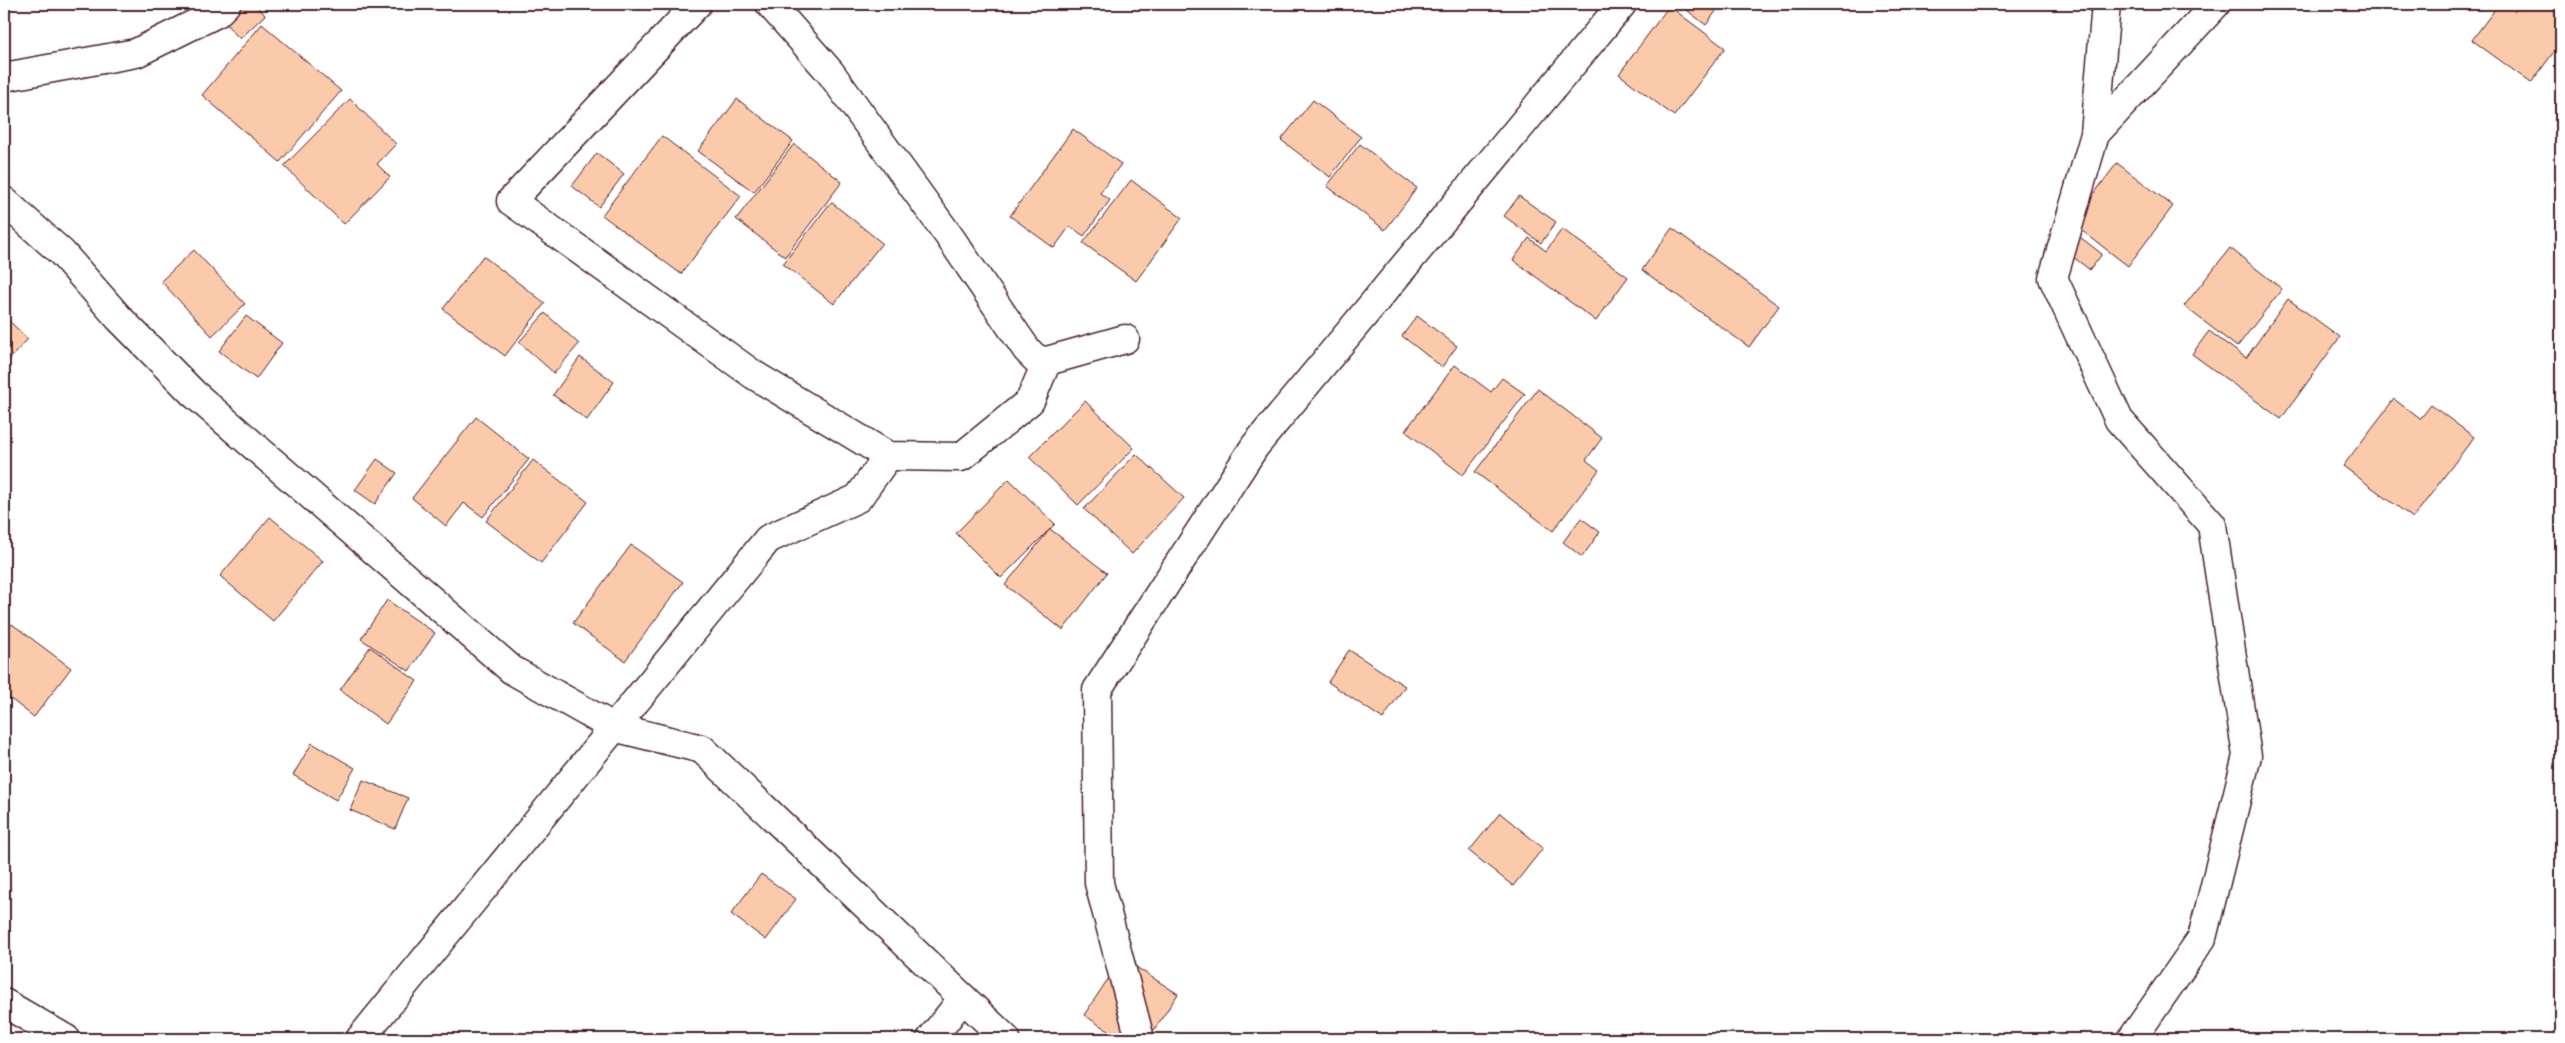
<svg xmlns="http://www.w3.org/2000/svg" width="2565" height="1043" font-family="'Playpen Sans',sans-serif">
	<rect width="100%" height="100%" fill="#fff"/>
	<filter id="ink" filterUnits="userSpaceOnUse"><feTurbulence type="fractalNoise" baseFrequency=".02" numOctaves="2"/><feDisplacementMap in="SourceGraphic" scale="10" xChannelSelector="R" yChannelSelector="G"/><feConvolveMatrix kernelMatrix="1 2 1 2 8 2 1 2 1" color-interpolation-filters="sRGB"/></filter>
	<g filter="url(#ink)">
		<g fill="#fbcaab" stroke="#4a1f2b">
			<path d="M246,4H255L265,15L240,39L225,23Z"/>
			<path d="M1679,4H1715L1719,7L1706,25Z"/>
			<path d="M2499,4H2561V42L2531,83L2472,40Z"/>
			<path d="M1669,6L1725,48L1674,116L1619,74Z"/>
			<path d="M262,24L341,91L280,162L202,95Z"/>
			<path d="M350,99L396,144L377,164L390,177L344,224L284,166Z"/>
			<path d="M737,99L793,141L754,192L698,151Z"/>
			<path d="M1313,100L1361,137L1330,177L1281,140Z"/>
			<path d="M1073,129L1121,164L1100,193L1110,200L1084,236L1070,226L1054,248L1010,216Z"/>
			<path d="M662,136L741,196L681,274L602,215Z"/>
			<path d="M794,144L842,182L785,257L736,219Z"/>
			<path d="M1360,144L1417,188L1385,230L1327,186Z"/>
			<path d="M597,153L624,174L599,207L572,186Z"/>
			<path d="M2117,163L2173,206L2128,266L2072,223Z"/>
			<path d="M1131,180L1182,218L1136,281L1083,243Z"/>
			<path d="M1519,196L1556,222L1541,243L1504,216Z"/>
			<path d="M831,202L882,243L834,304L783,264Z"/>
			<path d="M2067,227L2102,254L2090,270L2055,243Z"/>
			<path d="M1672,228L1779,306L1749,347L1642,270Z"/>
			<path d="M1562,229L1628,277L1596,321L1513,260L1529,238L1546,251Z"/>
			<path d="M2230,248L2282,289L2237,347L2184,306Z"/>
			<path d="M194,250L245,304L212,336L161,281Z"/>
			<path d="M483,256L545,303L505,356L443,309Z"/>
			<path d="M2288,299L2340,337L2281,419L2192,354L2209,331L2246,358Z"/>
			<path d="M545,313L579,344L554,373L519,342Z"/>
			<path d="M4,316L28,339L4,365Z"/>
			<path d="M246,316L282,343L256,379L219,351Z"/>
			<path d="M1417,316L1457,346L1442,367L1402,336Z"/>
			<path d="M580,357L614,382L587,420L553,395Z"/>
			<path d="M1455,365L1491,392L1502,378L1525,394L1463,475L1405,431Z"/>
			<path d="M1538,389L1602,438L1586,460L1599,470L1553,531L1475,472Z"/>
			<path d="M2394,399L2420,419L2431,405L2474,437L2413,518L2343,466Z"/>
			<path d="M1085,401L1134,448L1078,505L1029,457Z"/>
			<path d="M476,417L529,459L483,517L464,503L446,526L412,498Z"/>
			<path d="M1136,454L1184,498L1132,554L1084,509Z"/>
			<path d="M377,459L397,473L375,504L355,490Z"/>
			<path d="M533,460L588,502L541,563L486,521Z"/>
			<path d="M1009,479L1055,524L1001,578L956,533Z"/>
			<path d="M270,517L323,561L273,621L220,576Z"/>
			<path d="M1581,518L1600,532L1582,557L1563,542Z"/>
			<path d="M1050,529L1107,573L1063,630L1005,585Z"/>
			<path d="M631,545L683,582L625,661L573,623Z"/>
			<path d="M387,600L435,633L409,671L361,639Z"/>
			<path d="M12,624L71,668L34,717L4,694V635Z"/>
			<path d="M370,647L417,681L386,724L340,690Z"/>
			<path d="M1349,650L1405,686L1383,719L1328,682Z"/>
			<path d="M312,743L355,768L336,800L293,775Z"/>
			<path d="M363,780L408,798L395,829L350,810Z"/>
			<path d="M1500,813L1543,848L1513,886L1469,851Z"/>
			<path d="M761,874L796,899L766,940L731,914Z"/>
			<path d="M1122,958L1178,994L1148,1039H1121L1084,1015Z"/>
		</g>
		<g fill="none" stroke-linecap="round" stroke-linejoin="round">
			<g stroke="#4a1f2b" stroke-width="31">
				<g id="street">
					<path d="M697,4L511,201L754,375L888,456L961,457L1030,401L1047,361"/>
					<path d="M770,4L830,72L949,236L1027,350L1036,359L1047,361L1125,339"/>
					<path d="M2106,4L2095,134L2053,278L2119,420L2212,525L2247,756L2202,938L2132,1039"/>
					<path d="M4,77L136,53L217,13L226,4"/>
					<path d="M2095,134L2216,4"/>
					<path d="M4,201L62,253L119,318L193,393L512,670L613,727L702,749L1006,1039"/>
					<path d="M4,1003L66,1039"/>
					<path d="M360,1039L768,539L858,498L888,456"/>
					<path d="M931,1039L963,998"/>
					<path d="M1140,1039L1099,883L1097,690L1255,446L1622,4"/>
				</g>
			</g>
			<use href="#street" stroke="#fff" stroke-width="28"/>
		</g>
	</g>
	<rect width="2565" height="1043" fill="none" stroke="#fff" stroke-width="20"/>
	<rect x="10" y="10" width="2545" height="1023" fill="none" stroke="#4a1f2b" stroke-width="2" filter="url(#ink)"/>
</svg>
